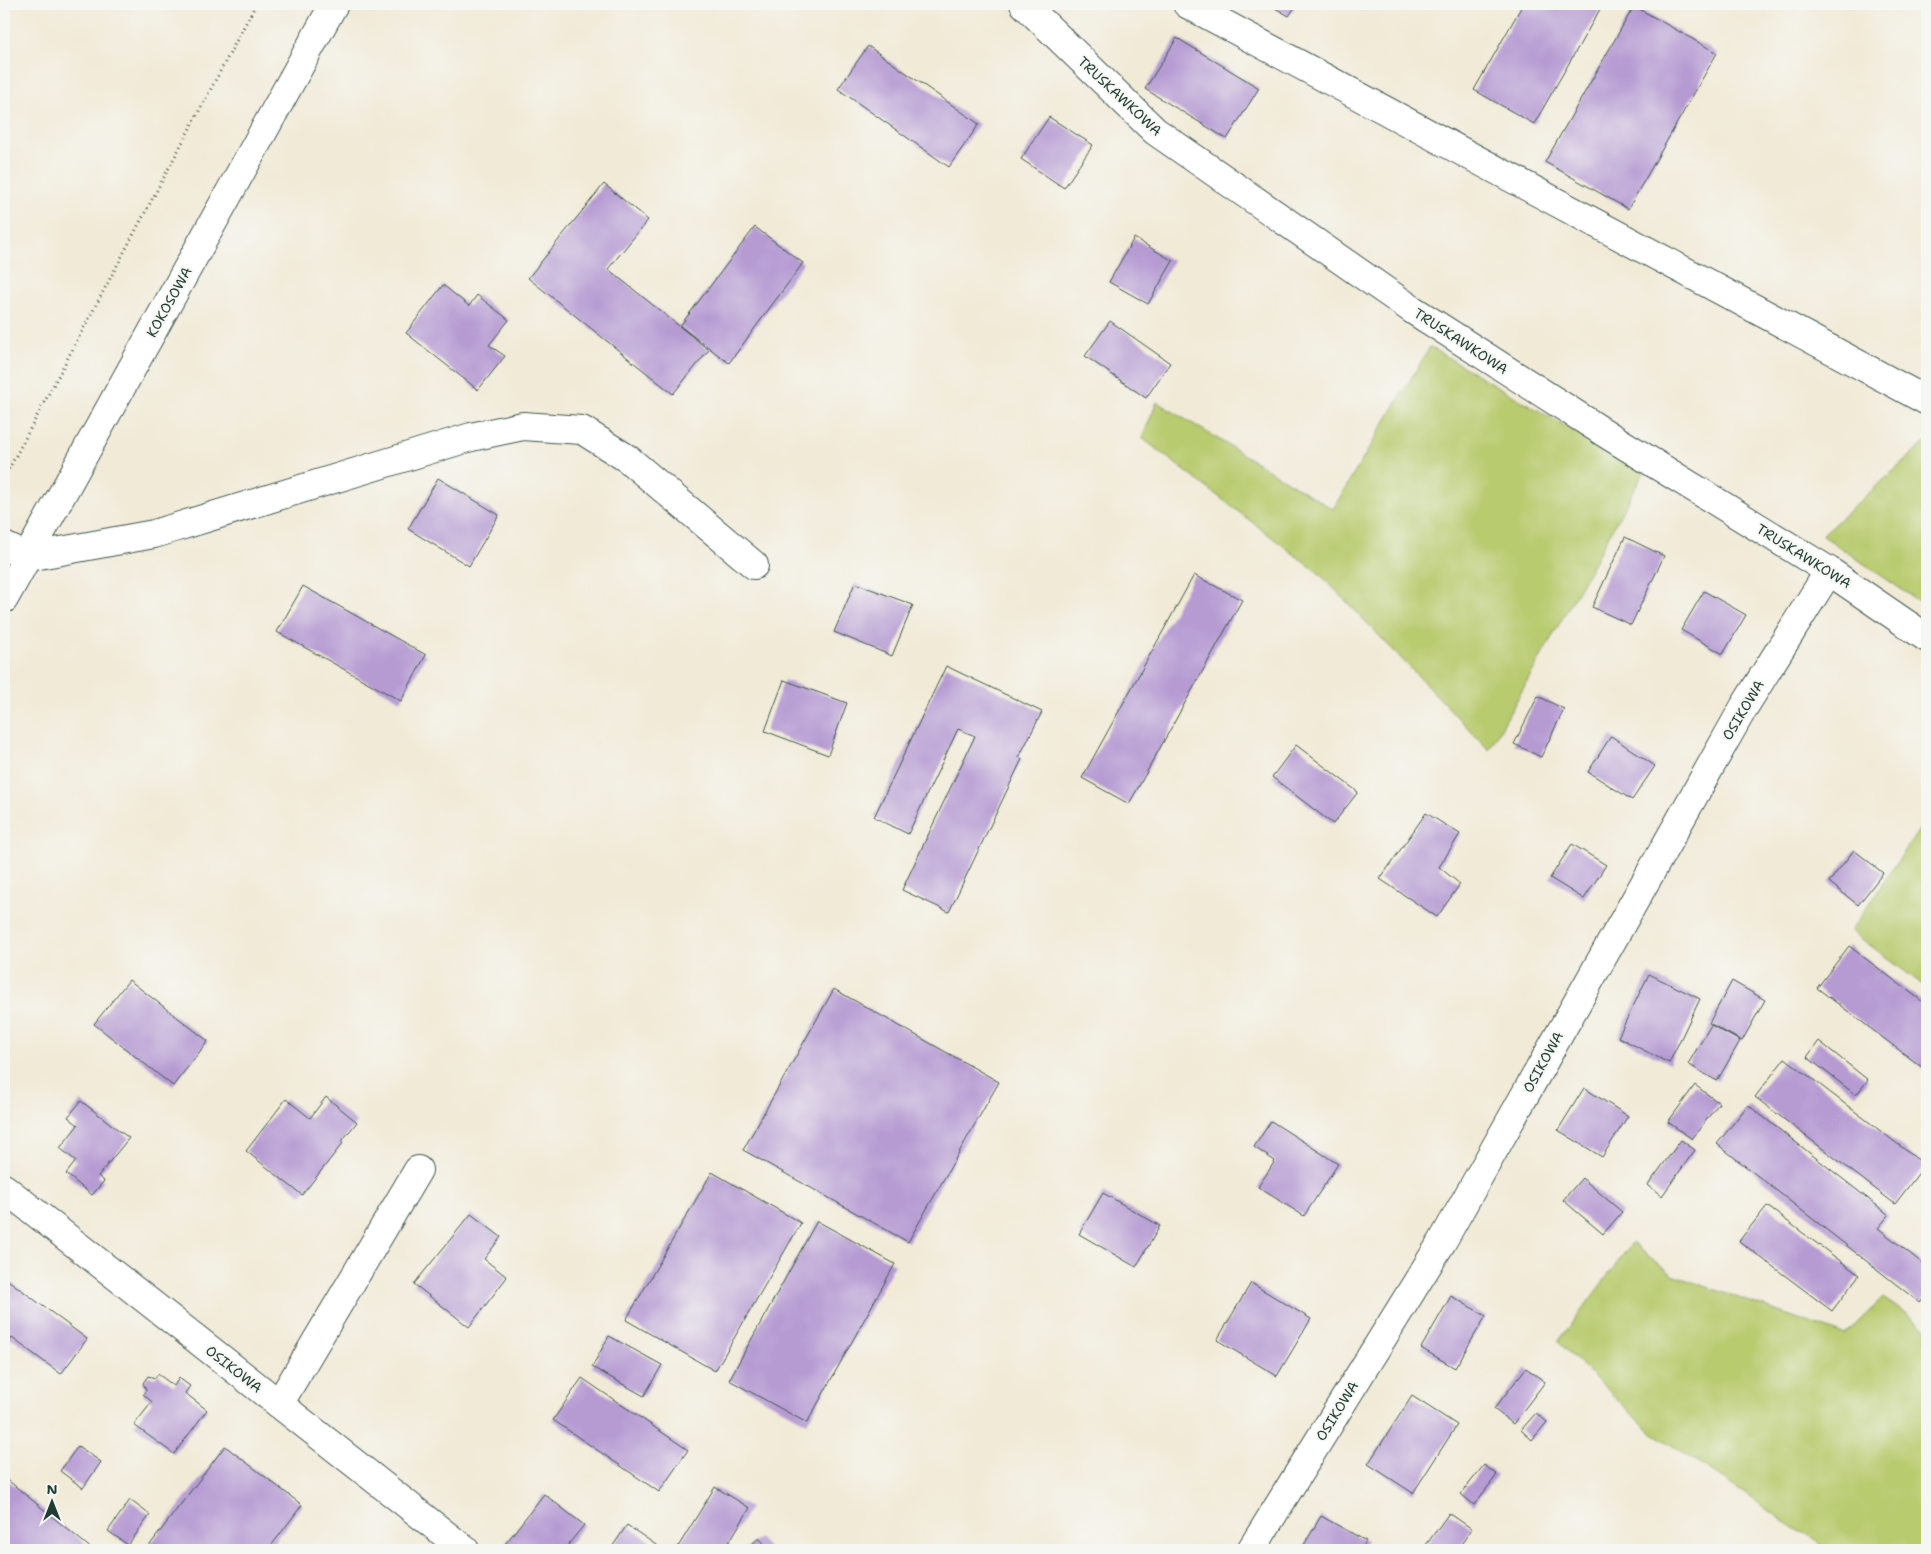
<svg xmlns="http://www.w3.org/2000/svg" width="1931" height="1554" font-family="'Shantell Sans',sans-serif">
	<rect width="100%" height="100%" fill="#f6f6f2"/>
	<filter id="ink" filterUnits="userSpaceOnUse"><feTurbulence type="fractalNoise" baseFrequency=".02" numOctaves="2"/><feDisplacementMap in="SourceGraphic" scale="10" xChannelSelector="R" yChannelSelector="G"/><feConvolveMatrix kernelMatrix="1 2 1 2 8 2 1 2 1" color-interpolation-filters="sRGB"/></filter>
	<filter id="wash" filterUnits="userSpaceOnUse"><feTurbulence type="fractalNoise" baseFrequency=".0096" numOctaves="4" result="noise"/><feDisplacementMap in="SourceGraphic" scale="20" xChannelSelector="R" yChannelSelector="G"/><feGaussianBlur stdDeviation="1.12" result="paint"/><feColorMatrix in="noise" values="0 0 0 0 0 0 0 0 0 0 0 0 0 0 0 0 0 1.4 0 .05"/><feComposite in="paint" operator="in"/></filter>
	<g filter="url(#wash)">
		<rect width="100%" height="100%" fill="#f1ead7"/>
		<g fill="#b8cb6e" stroke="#6c8451">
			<path d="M1430,347L1644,472L1489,750L1320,574L1142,438L1157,402L1333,509Z"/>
			<path d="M1927,441V607L1822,535Z"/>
			<path d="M1927,818V988L1851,931Z"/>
			<path d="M1632,1243L1673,1275L1845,1335L1883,1298L1927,1328V1550H1829L1649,1430L1558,1342Z"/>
		</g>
		<g id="blocks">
			<g fill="#b69bd3">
				<path d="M1268,4H1297L1289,16Z"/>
				<path d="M1523,4H1603L1534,124L1474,90Z"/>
				<path d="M1634,6L1717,53L1628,209L1545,162Z"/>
				<path d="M1177,38L1259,88L1227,139L1145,89Z"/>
				<path d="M868,46L979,124L949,167L838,89Z"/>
				<path d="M1049,117L1093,145L1064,188L1021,159Z"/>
				<path d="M604,184L648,220L608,269L709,350L673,394L528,278Z"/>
				<path d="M755,227L803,263L729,363L680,326Z"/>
				<path d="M1134,238L1173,261L1148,304L1109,282Z"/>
				<path d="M443,285L469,306L477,295L509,320L489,345L505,356L478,390L406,333Z"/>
				<path d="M1110,321L1170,363L1146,398L1085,356Z"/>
				<path d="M438,478L499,515L469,566L408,529Z"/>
				<path d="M1625,537L1664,556L1631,625L1592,607Z"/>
				<path d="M1194,575L1242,600L1129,804L1082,778Z"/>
				<path d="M855,583L913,605L892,656L834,632Z"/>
				<path d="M303,586L426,655L401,701L277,632Z"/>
				<path d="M1704,591L1746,615L1723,654L1681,630Z"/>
				<path d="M946,666L1042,712L1019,757L1022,759L949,912L902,890L975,736L958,729L908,834L874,817Z"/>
				<path d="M784,680L847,703L828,755L765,731Z"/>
				<path d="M1538,696L1564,709L1541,757L1514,744Z"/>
				<path d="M1611,736L1655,766L1632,800L1588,772Z"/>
				<path d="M1296,745L1358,792L1333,824L1272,777Z"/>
				<path d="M1426,813L1460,834L1439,867L1460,884L1437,917L1380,879Z"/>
				<path d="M1572,844L1606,865L1584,899L1550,878Z"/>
				<path d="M1854,850L1883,873L1858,905L1829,882Z"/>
				<path d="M1849,946L1927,1005V1071L1817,988Z"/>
				<path d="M1649,974L1700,999L1669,1063L1618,1037Z"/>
				<path d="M129,980L208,1041L173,1086L94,1024Z"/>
				<path d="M1732,981L1765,1000L1742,1041L1709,1023Z"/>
				<path d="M834,989L999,1082L908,1242L743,1150Z"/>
				<path d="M1711,1025L1740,1041L1717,1081L1688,1064Z"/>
				<path d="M1819,1041L1868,1080L1856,1095L1807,1057Z"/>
				<path d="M1785,1058L1925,1165L1895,1204L1755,1097Z"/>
				<path d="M1695,1085L1719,1103L1692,1139L1668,1122Z"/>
				<path d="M1584,1088L1628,1116L1602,1157L1558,1130Z"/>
				<path d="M326,1097L357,1122L341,1142L343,1143L302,1195L246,1151L286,1099L310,1118Z"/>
				<path d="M81,1101L129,1138L98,1176L104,1181L92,1195L66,1174L76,1161L60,1148L78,1125L68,1117Z"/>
				<path d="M1748,1105L1889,1215L1878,1228L1927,1267V1294L1920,1303L1717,1144Z"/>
				<path d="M1271,1121L1338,1164L1304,1216L1258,1187L1275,1161L1254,1147Z"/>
				<path d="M1681,1140L1695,1150L1662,1196L1648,1185Z"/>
				<path d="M712,1172L801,1223L715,1371L626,1320Z"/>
				<path d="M1582,1178L1622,1212L1603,1234L1563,1200Z"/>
				<path d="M1103,1193L1160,1226L1136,1267L1079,1234Z"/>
				<path d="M1767,1206L1859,1275L1832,1311L1739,1241Z"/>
				<path d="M471,1214L501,1237L484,1259L507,1277L469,1327L414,1284Z"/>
				<path d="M817,1221L895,1264L807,1423L729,1380Z"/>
				<path d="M4,1277L87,1339L61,1374L12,1338L4,1349Z"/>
				<path d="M1251,1283L1311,1319L1277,1376L1217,1340Z"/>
				<path d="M1451,1296L1486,1316L1455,1368L1421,1348Z"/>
				<path d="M609,1336L662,1365L644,1396L592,1367Z"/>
				<path d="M1526,1368L1545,1382L1513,1424L1494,1409Z"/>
				<path d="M158,1374L174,1386L179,1378L190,1386L185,1393L207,1410L174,1454L134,1425L152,1402L143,1394L146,1390L143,1383L148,1376L155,1378Z"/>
				<path d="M582,1378L688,1450L659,1492L553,1420Z"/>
				<path d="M1412,1396L1457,1425L1413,1493L1368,1464Z"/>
				<path d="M1536,1413L1547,1422L1532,1440L1521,1430Z"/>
				<path d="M78,1446L101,1462L83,1488L60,1471Z"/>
				<path d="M225,1446L302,1505L268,1550H146Z"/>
				<path d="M1484,1465L1497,1475L1474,1505L1461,1494Z"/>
				<path d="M4,1477L93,1550H4Z"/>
				<path d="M715,1487L750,1508L724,1550H676Z"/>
				<path d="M544,1494L584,1525L564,1550H506L502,1548Z"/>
				<path d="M130,1500L150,1515L128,1545L108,1531Z"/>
				<path d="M1449,1513L1472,1529L1457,1550H1434L1426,1545Z"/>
				<path d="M1321,1516L1366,1541L1361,1550H1301Z"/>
				<path d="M627,1525L659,1547L657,1550H610Z"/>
				<path d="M759,1538L770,1550H745Z"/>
			</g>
		</g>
	</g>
	<g filter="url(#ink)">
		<use href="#blocks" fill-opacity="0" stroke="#3e574c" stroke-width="1"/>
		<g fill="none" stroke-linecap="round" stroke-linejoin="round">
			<g stroke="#3e574c" stroke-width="30">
				<g id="minor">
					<path d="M1024,4L1155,131L1413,310L1608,435L1829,571L1927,638"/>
					<path d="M1187,4L1927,401"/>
					<path d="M4,546L28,557L154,534L471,437L523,426L582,430L628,459L754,565"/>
					<path d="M4,1188L465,1550"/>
					<path d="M279,1404L418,1170"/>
					<path d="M1251,1550L1442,1242L1744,707L1829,571"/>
				</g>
			</g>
			<g stroke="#3e574c" stroke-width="30">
				<path id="major" d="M4,599L334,4"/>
			</g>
			<path stroke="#3e574c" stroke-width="3" stroke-dasharray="1 4" stroke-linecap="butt" d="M4,478L256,4"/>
			<use href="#minor" stroke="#fff" stroke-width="28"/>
			<use href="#major" stroke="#fff" stroke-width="28"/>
		</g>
	</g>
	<g text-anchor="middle" stroke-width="4" stroke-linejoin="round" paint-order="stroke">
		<g font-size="14" fill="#1f3d34" stroke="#f6f6f2">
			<text transform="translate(1120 96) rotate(43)" y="5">TRUSKAWKOWA</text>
			<text transform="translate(169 302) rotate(-61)" y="5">KOKOSOWA</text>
			<text transform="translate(1461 341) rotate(33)" y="5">TRUSKAWKOWA</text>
			<text transform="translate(1804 556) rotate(32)" y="5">TRUSKAWKOWA</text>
			<text transform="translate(1743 710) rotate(-59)" y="5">OSIKOWA</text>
			<text transform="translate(1543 1062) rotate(-61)" y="5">OSIKOWA</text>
			<text transform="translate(234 1369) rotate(38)" y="5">OSIKOWA</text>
			<text transform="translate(1337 1411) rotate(-58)" y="5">OSIKOWA</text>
		</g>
	</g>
	<rect width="1931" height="1554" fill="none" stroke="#f6f6f2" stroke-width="20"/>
	<g transform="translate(52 1502)" stroke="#f6f6f2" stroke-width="4" paint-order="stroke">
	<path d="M0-4L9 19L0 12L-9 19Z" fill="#1f3d34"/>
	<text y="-8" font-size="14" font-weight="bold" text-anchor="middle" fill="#1f3d34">N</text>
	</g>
</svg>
